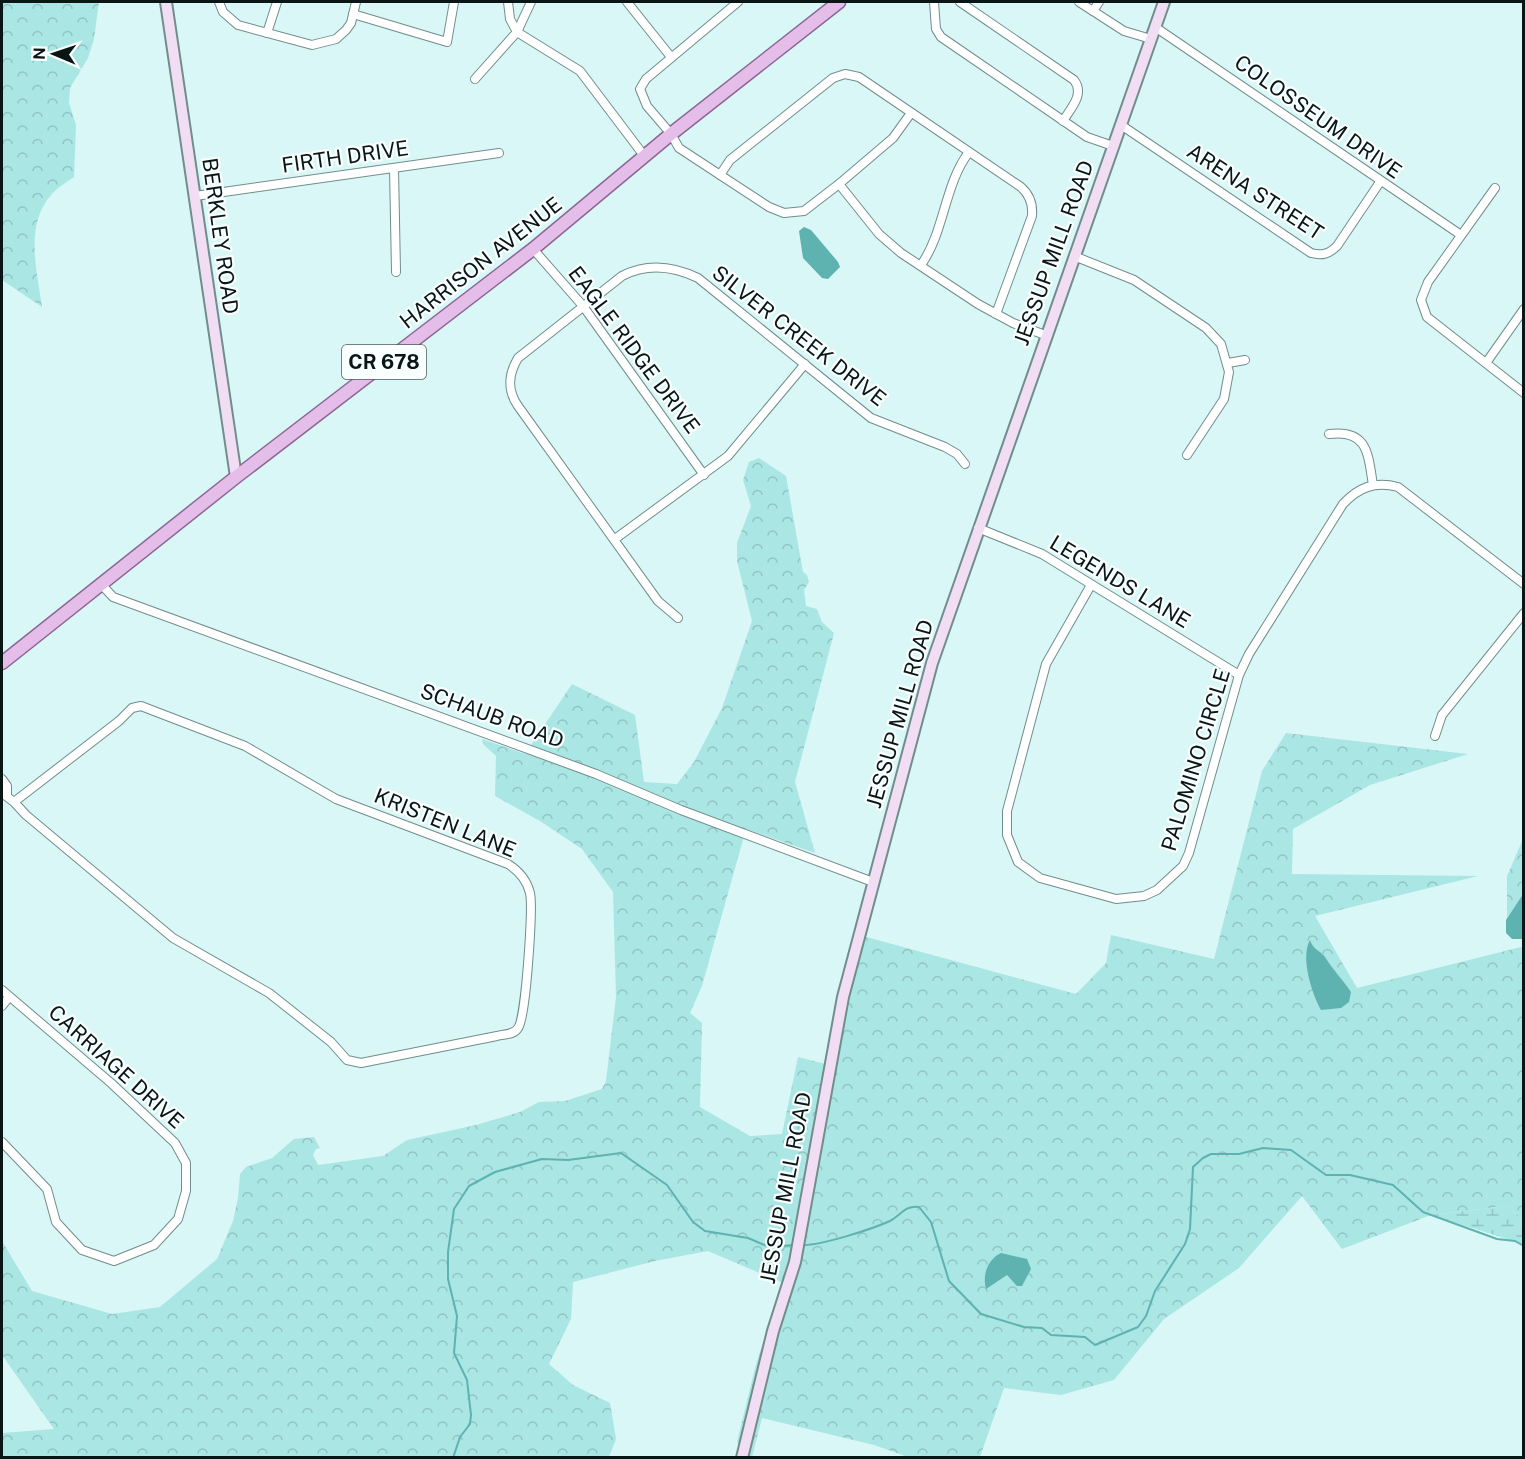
<svg xmlns="http://www.w3.org/2000/svg" width="1525" height="1459" font-family="'Public Sans',sans-serif">
	<defs>
		<pattern id="forest-crowns" width="20" height="18" patternUnits="userSpaceOnUse" patternTransform="scale(1.5)"><rect width="20" height="18" fill="#aae6e4"/><path d="M2 6a3 3 0 1 1 6 0M12 15a3 3 0 1 1 6 0" fill="none" stroke="#91c4c3"/></pattern>
		<pattern id="wetland-marsh" width="20" height="14" patternUnits="userSpaceOnUse" patternTransform="scale(1.5)"><rect width="20" height="14" fill="#aae6e4"/><path d="M1 5h8M5 5V1M11 12h8M15 12V8" fill="none" stroke="#91c4c3"/></pattern>
	</defs>
	<rect width="100%" height="100%" fill="#d9f7f6"/>
	<g fill="url(#forest-crowns)">
		<path d="M2,2H99L94,39L88,58L70,88L69,103L76,125L74,177C67,182 58,187 52,194C24,224 37,270 42,307L2,280Z"/>
		<path d="M759,458L786,476L803,572L807,575L809,582L804,590L806,606L817,609L822,622L834,633L795,782L815,853L746,829L702,986L690,1013L702,1023L700,1107L750,1136L782,1134L798,1057L829,1065L859,935L1076,994L1106,963L1111,935L1214,959L1262,771L1286,733L1468,754L1370,785L1293,829L1292,874L1478,876L1315,916L1357,988L1521,947L1523,949V1220L1507,1206L1431,1215L1342,1249L1302,1196L1239,1268L1164,1319L1114,1380L1061,1395L1004,1388L980,1457H908L874,1445L762,1418L752,1457H748L750,1450L741,1448L737,1442L756,1364L783,1283L708,1251L655,1261L573,1282L571,1319L549,1364L573,1385L610,1403L616,1439L609,1457H2V1433L54,1429L2,1355V1241L32,1291L112,1314L160,1307L217,1259L233,1221L238,1198L240,1174L246,1167L272,1158L294,1139L314,1137L320,1148L316,1149L313,1155L318,1165L383,1156L407,1140L476,1125L520,1112L539,1102L565,1101L602,1089L606,1081L616,997L613,892L582,849L540,821L495,796L496,756L483,744L482,739L525,754L572,684L635,715L644,782L677,784L694,762L722,708L752,621L737,561V543L751,506L743,480L749,462Z"/>
		<path d="M1523,839V894L1507,918V876Z"/>
	</g>
	<path fill="url(#wetland-marsh)" d="M1507,1206L1523,1220V1244L1431,1215Z"/>
	<g fill="#5eb2af">
		<path d="M804,227L811,230L838,262L840,267L828,279L822,278L803,258L799,231Z"/>
		<path d="M1523,894V939H1512L1506,933V920Z"/>
		<path d="M1310,940C1313,950 1321,951 1325,957C1333,970 1343,980 1351,992L1349,1002L1341,1008L1321,1010C1312,994 1300,957 1310,940Z"/>
		<path d="M1001,1253L1027,1259L1031,1269L1022,1286H1017L1007,1275L986,1289C982,1275 988,1259 1001,1253Z"/>
	</g>
	<g fill="none" stroke-linecap="round" stroke-linejoin="round">
		<g stroke="#5eb2af" stroke-width="2">
			<path d="M802,1245C820,1246 872,1229 890,1221C901,1215 905,1205 919,1207L931,1222L949,1281L981,1314L1024,1327L1042,1328L1051,1335L1085,1337L1095,1345L1138,1327L1146,1316L1155,1291L1185,1244L1190,1229L1193,1167L1203,1158L1211,1154H1239L1263,1148L1291,1150L1326,1175H1350L1393,1185L1423,1212L1497,1239L1515,1241L1524,1246"/>
			<path d="M453,1458L460,1437L470,1424L471,1415L467,1380L454,1353L457,1316L448,1279V1252L454,1209L469,1186L495,1172L542,1159L568,1160L621,1153L667,1185L693,1222L705,1231L748,1238L769,1247L794,1245"/>
		</g>
		<g stroke="#718d8c" stroke-width="10">
			<g id="street">
				<path d="M219,2L223,12L238,25L312,45L336,39L346,30L351,23L356,2"/>
				<path d="M508,2L510,19L517,32L531,2"/>
				<path d="M627,2L671,57"/>
				<path d="M738,2L646,79L640,89L647,106L671,134L679,148L769,207L784,213L804,211L839,184L893,138L911,113"/>
				<path d="M934,2L936,29L941,37L1087,137L1113,146"/>
				<path d="M960,2L1074,80C1085,94 1071,108 1063,121"/>
				<path d="M1079,2L1124,31L1151,39"/>
				<path d="M1093,11L1099,2"/>
				<path d="M353,14L447,42L454,2"/>
				<path d="M1155,27L1461,235"/>
				<path d="M267,33L277,2"/>
				<path d="M475,79L517,32L580,71L645,157"/>
				<path d="M1121,125L1311,253C1322,256 1329,254 1337,246L1380,182"/>
				<path d="M394,168L396,272"/>
				<path d="M720,175L730,160L833,78L845,74L859,77L1021,187C1030,195 1033,205 1032,216L996,314"/>
				<path d="M839,184L879,234L901,253L978,304L1013,323L1045,335"/>
				<path d="M1495,188L1428,282L1421,300L1427,317L1524,393"/>
				<path d="M195,196L499,153"/>
				<path d="M533,249L583,306L704,475"/>
				<path d="M1074,256L1134,280L1206,328L1221,344L1229,372L1224,399L1187,455"/>
				<path d="M921,265C945,231 944,185 969,152"/>
				<path d="M1228,363L1245,360"/>
				<path d="M1486,363L1524,309"/>
				<path d="M1329,434C1368,429 1368,454 1373,485"/>
				<path d="M978,528L1042,554L1239,675"/>
				<path d="M615,539L728,456L805,364"/>
				<path d="M101,584L113,597L596,774L681,810L873,882"/>
				<path d="M1091,585L1046,664L1007,811V835L1018,862L1040,878L1116,899L1144,896L1157,890L1183,866L1189,853L1239,675L1249,654L1343,504C1359,487 1375,481 1398,487L1524,584"/>
				<path d="M678,618L658,601L518,406C507,390 508,375 518,358L622,276C647,263 673,266 698,278L871,418L945,447L957,454L965,464"/>
				<path d="M1435,736L1442,715L1524,613"/>
				<path d="M2,779L7,786V794"/>
				<path d="M2,793L14,802L119,721L132,708L141,706L245,746L336,799L508,864C519,871 527,881 530,893C533,908 526,1018 518,1028C514,1035 504,1034 497,1036L361,1063L347,1060L331,1042L269,993L173,938L26,815L14,802"/>
				<path d="M2,990L111,1083L175,1143L186,1163V1191L178,1219L154,1245L114,1261L82,1250L56,1222L47,1189L2,1142"/>
				<path d="M2,1006L9,997"/>
			</g>
		</g>
		<g stroke="#718d8c" stroke-width="14">
			<g id="secondary">
				<path d="M166,2L236,477"/>
				<path d="M742,1458L773,1331L795,1262L843,997L932,663L1164,2"/>
			</g>
		</g>
		<g stroke="#8c6694" stroke-width="15">
			<path id="primary" d="M2,663L236,477L533,249L671,134L839,2"/>
		</g>
		<use href="#street" stroke="#fff" stroke-width="8"/>
		<use href="#secondary" stroke="#f2def4" stroke-width="10"/>
		<use href="#primary" stroke="#e4bee8" stroke-width="12"/>
	</g>
	<g text-anchor="middle" stroke-width="4.5" stroke-linejoin="round" paint-order="stroke">
		<rect fill="#f9fffe" stroke="#525b5b" stroke-width="1.5" x="342" y="345" width="84" height="34" rx="4.5"/>
		<g font-size="20" font-weight="bold" fill="#0a1515">
			<text x="384" y="369">CR 678</text>
		</g>
		<g font-size="21" fill="#0a1515" stroke="#f9fffe">
			<text transform="translate(1318 117) rotate(35)" y="7">COLOSSEUM DRIVE</text>
			<text transform="translate(345 157) rotate(-8)" y="7">FIRTH DRIVE</text>
			<text transform="translate(1255 192) rotate(33)" y="7">ARENA STREET</text>
			<text transform="translate(220 236) rotate(82)" y="7">BERKLEY ROAD</text>
			<text transform="translate(1054 253) rotate(-70)" y="7">JESSUP MILL ROAD</text>
			<text transform="translate(481 263) rotate(-38)" y="7">HARRISON AVENUE</text>
			<text transform="translate(799 336) rotate(38)" y="7">SILVER CREEK DRIVE</text>
			<text transform="translate(634 350) rotate(53)" y="7">EAGLE RIDGE DRIVE</text>
			<text transform="translate(1120 582) rotate(31)" y="7">LEGENDS LANE</text>
			<text transform="translate(900 714) rotate(-74)" y="7">JESSUP MILL ROAD</text>
			<text transform="translate(492 716) rotate(20)" y="7">SCHAUB ROAD</text>
			<text transform="translate(1196 760) rotate(-73)" y="7">PALOMINO CIRCLE</text>
			<text transform="translate(445 823) rotate(22)" y="7">KRISTEN LANE</text>
			<text transform="translate(116 1067) rotate(42)" y="7">CARRIAGE DRIVE</text>
			<text transform="translate(786 1188) rotate(-79)" y="7">JESSUP MILL ROAD</text>
		</g>
	</g>
	<rect width="1525" height="1459" fill="none" stroke="#0a1515" stroke-width="6"/>
	<g transform="translate(54 54) rotate(272)" stroke="#f9fffe" stroke-width="4.5" paint-order="stroke">
	<path d="M0-4.5L10 22L0 15L-10 22Z" fill="#0a1515"/>
	<text y="-9" font-size="16" font-weight="bold" text-anchor="middle" fill="#0a1515">N</text>
	</g>
</svg>
